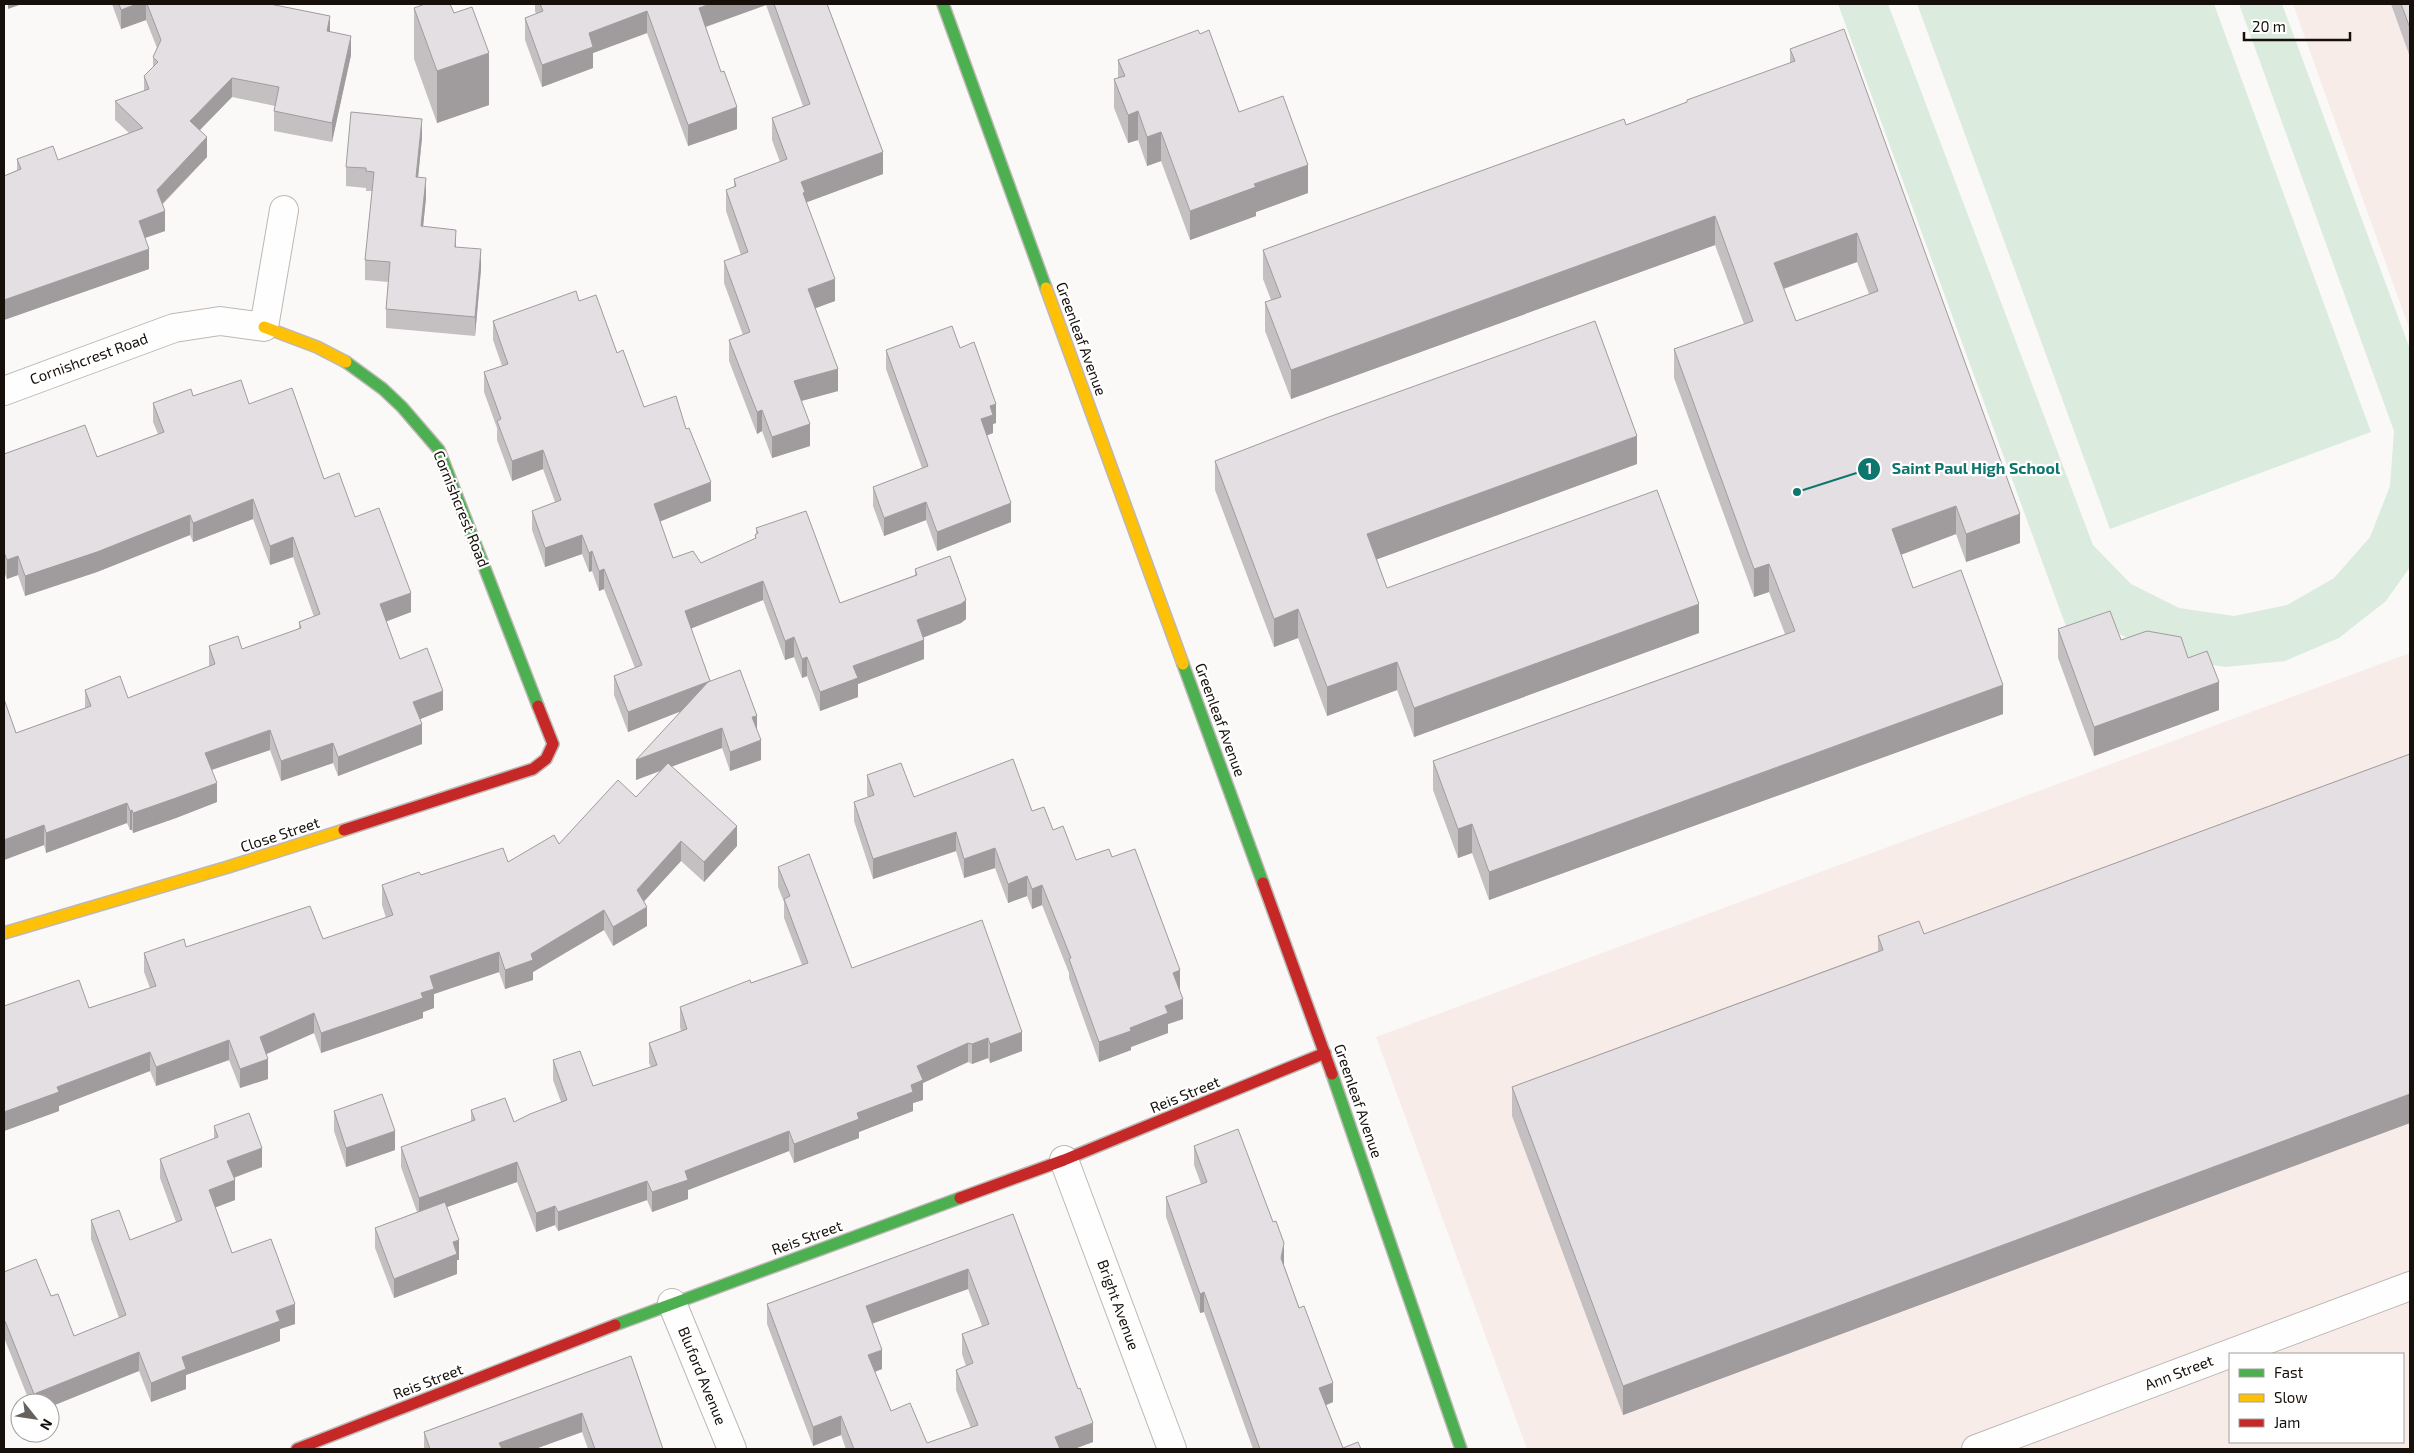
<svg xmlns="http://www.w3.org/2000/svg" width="2414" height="1453" font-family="'Exo 2',sans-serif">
	<rect width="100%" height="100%" fill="#fbf9f7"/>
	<g fill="#f8ece8" fill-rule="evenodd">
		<path d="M2293,4H2410V331Z"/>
		<path d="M2410,653V1449H1527L1376,1037ZM2230,1354H2403V1442H2230Z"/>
	</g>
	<g fill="#dbecdf">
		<path d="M1838,4H1888L2093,545L2131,584L2179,608L2234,616L2287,605L2334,578L2370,537L2390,486L2394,431L2239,4H2282L2410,349V567L2386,601L2339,638L2285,661L2226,667L2167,658L2110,629L2072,643Z"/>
		<path d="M1917,4H2214L2371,432L2110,529Z"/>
	</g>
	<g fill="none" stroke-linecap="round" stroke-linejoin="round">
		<g stroke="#bcb8b4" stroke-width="30">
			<g id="street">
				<path d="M4,391L174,328L220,321L264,327L284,210"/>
				<path d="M1064,1160L1172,1449"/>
				<path d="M672,1303L732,1449"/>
				<path d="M1976,1449L2410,1286"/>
			</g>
		</g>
		<g stroke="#bcb8b4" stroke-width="14">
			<g id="fast">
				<path d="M943,4L1046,288"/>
				<path d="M346,362L383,389L402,407L439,450L538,706"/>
				<path d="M1183,664L1263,883"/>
				<path d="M1332,1074L1461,1449"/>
				<path d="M615,1325L960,1198"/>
			</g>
		</g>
		<g stroke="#bcb8b4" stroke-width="14">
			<g id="slow">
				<path d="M1046,288L1183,664"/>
				<path d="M264,327L317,347L346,362"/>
				<path d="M4,933L228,867L344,830"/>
			</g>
		</g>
		<g stroke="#bcb8b4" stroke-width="14">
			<g id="jam">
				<path d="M344,830L533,769L546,759L553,744L538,706"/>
				<path d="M1263,883L1332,1074"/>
				<path d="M960,1198L1064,1160L1325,1053"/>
				<path d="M297,1449L615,1325"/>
			</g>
		</g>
		<use href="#street" stroke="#fefefe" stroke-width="28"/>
		<use href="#fast" stroke="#4caf50" stroke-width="11"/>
		<use href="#slow" stroke="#ffc107" stroke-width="11"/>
		<use href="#jam" stroke="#c62828" stroke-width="11"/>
	</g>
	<g fill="#c4c0c2" fill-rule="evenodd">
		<path d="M112,4H270L330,32L351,55L332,142L274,131V111L275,106L232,97L200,130L207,157L163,204L165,231L145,238L149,269L4,320V176L17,170V159L58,160L129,133L115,120V101L144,91V76L153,67V57L157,48L146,20L121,29Z"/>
		<path d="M535,4H827L883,174L806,202L835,301L815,308L838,391L801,401L810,446L772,458L762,431L757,434L729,361V340L743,335L724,283V261L741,255L726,211V190L734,187V179L780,162L772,140V118L803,106L766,5L706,27L737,129L688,146L647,33L593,53V68L542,87L525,40V18L536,14L535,11Z"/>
		<path d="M2391,4H2410V57Z"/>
		<path d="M414,8L454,13L489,105L437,123L414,59Z"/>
		<path d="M1790,49L2020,543L1966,562L1956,534L1901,555L1913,588L2003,714L1489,900L1472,853L1458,858L1433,790V761L1785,634L1769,592L1754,597L1674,378V349L1744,324L1715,245L1291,399L1265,331V302L1271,300L1263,279V250L1626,125L1687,102L1790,63ZM1857,262L1869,294L1796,321L1784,289Z"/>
		<path d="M1118,60L1239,112L1308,193L1256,212V216L1190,240L1161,161L1147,166L1138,140L1128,143L1114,108V79L1118,78Z"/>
		<path d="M422,138L418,178L426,198L423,227L456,247L481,269L475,336L386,328V309L388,282L365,280V260L372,191H366V188L346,186V167Z"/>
		<path d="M579,301L617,353L644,407L686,429L711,501L660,521L673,558L701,563L755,539V535L756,534V528L840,603L915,575V569L966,619L961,623L923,637L924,659L858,684V697L820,711L807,676L802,678L794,657L785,660L763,600L691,628L710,681L757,731L761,760L730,771L722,748L671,766L737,846L704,882L681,861L644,901L647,926L613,946L604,930L533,972V980L505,989L499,972L434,994V1008L423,1012V1018L321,1053L314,1033L266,1054L268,1079L240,1088L229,1060L156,1086L150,1071L59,1106V1111L4,1131V1006L89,1008L150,988L144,972V953L186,947L323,939L386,918L382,905V885L421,875L508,862L559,844L636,797L661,770L636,780L680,711L628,732L614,695V676L635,668L604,589L599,591L592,571L589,572L582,554L545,567L532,530V511L555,502L543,469L512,481L497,440V428L484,392V372L502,366L493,340V321Z"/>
		<path d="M960,348L996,423L993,424V433L987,435L1011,522L937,551L926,520L884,536L873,506V487L922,468L886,369V350Z"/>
		<path d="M193,396L249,404L324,479L355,517L411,612L386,621L400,659L443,710L420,719L422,744L338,776L333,763L281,781L270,750L212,770L217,802L176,818L133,833L132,830H130L127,823L46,853L44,845L4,860V699L16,733L85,708V690L128,698L209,667V646L242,649L299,629V622L314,617L293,557L270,565L253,519L193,542L190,535L97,572L25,596L18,575L7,579L4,572V454L97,457L158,434L153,422V403Z"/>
		<path d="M1215,461L1637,464L1377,559L1387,588L1699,633L1414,737L1397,690L1327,716L1298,638L1274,647L1215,490Z"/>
		<path d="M2058,629L2121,640L2188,658L2219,710L2094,756L2058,658Z"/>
		<path d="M2410,754V1123L1623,1415L1512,1116V1087L1878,951V936L1924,934Z"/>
		<path d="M867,775L914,797L1032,811L1053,830L1076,860L1112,857L1180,990H1179L1183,1019L1168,1024V1033L1131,1047V1050L1099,1062L1069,978V973L1042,905L1032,909L1027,896L1008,903L995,868L964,878L956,851L873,879L854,821V802L868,797L867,795Z"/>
		<path d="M778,867L852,968L1022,1051L990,1063L988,1058L972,1064L968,1062L923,1083V1100L913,1103V1111L859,1132V1138L794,1163L789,1151L688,1190V1199L652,1212L647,1200L558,1231L555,1225L536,1232L517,1182L447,1207L459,1260H457V1274L394,1298L375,1248V1228L417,1212L401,1167V1147L471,1122V1110L514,1122L561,1102L553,1080V1060L593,1086L651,1067L649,1063V1043L681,1031L680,1027V1007L802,965L784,918V902L778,887Z"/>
		<path d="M334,1111L395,1150L346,1167L334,1131Z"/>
		<path d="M214,1126L262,1167L234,1178L235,1200L215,1207L232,1253L295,1324L280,1329V1341L186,1375V1389L151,1402L139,1371L50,1403H30L5,1340L4,1272L51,1296L74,1336L119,1318L91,1239V1220L130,1240L176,1222L160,1178V1159L214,1139Z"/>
		<path d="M1194,1146L1284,1263V1265L1333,1402L1326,1405L1343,1448L1361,1449H1253L1204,1312L1200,1313L1166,1217V1197L1201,1184L1194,1165Z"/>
		<path d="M1013,1214L1093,1442L1074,1449H846L841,1435L813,1446L767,1324V1304ZM968,1289L982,1326L962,1334V1354L966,1366L956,1370V1390L971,1428L927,1443L891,1411L875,1372L882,1369L872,1323Z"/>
		<path d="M631,1356L663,1449H588L582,1432L535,1449H424V1432Z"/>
	</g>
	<g fill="#a09c9e">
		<path d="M8,4H22L8,9Z"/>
		<path d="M137,4H146V20L121,29V10Z"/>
		<path d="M710,4H766V5L699,29V8Z"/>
		<path d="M647,11V33L593,53V68L542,87V65L589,33Z"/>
		<path d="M330,16V36L327,31Z"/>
		<path d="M351,36V55L332,142V123Z"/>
		<path d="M489,53V105L437,123V71Z"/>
		<path d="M232,78V97L190,140V121Z"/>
		<path d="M737,107V129L688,146V125Z"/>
		<path d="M1138,111V140L1128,143V115Z"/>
		<path d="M422,119V138L416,197V177Z"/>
		<path d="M1161,132V161L1147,166V137Z"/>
		<path d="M207,137V157L157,209V190Z"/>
		<path d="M883,152V174L805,203V214L801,182Z"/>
		<path d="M1308,165V193L1256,212V216L1190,240V211L1254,184Z"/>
		<path d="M426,178V198L421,246V226Z"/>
		<path d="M165,211V231L139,240V221Z"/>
		<path d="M1715,216V245L1291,399V370Z"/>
		<path d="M456,230V249L455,247Z"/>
		<path d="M1857,233V262L1774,292V263Z"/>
		<path d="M149,249V269L4,320V300Z"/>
		<path d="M481,249V269L475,336V317Z"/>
		<path d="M835,279V301L808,311V289Z"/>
		<path d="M838,369V391L794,403V381Z"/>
		<path d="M996,404V423L993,424V433L981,438V419L990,406Z"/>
		<path d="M762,410V431L757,434V412Z"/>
		<path d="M810,424V446L772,458V437Z"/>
		<path d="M1637,436V464L1367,563V534Z"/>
		<path d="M543,450V469L512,481V461Z"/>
		<path d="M711,482V501L654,524V504Z"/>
		<path d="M253,499V519L193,542V523Z"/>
		<path d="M926,502V520L884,536V518Z"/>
		<path d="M1011,503V522L937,551V532Z"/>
		<path d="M1956,506V534L1892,558V529Z"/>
		<path d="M2020,514V543L1966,562V534Z"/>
		<path d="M190,515V535L97,572L25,596V576Z"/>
		<path d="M582,535V554L545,567V548Z"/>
		<path d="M293,537V557L270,565V546Z"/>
		<path d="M592,551V571L589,572V553Z"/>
		<path d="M18,556V575L7,579V560Z"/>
		<path d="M1769,564V592L1754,597V569Z"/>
		<path d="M604,569V589L599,591V571Z"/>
		<path d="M763,581V600L685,631V611Z"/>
		<path d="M411,593V612L380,624V604Z"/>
		<path d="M966,600V619L961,623L917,640V620Z"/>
		<path d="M1699,604V633L1414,737V708Z"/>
		<path d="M1298,609V638L1274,647V619Z"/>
		<path d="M794,637V657L785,660V641Z"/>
		<path d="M924,640V659L858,684V697L820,711V692L853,666Z"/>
		<path d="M807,657V676L802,678V659Z"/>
		<path d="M1397,662V690L1327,716V687Z"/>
		<path d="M710,681V700L628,732V712Z"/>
		<path d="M2219,682V710L2094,756V727Z"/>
		<path d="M2003,685V714L1489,900V872Z"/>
		<path d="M443,691V710L413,722V702Z"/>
		<path d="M757,716V735L752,717Z"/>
		<path d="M422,724V744L338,776V757Z"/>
		<path d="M722,728V748L636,780V760Z"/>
		<path d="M270,730V750L205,772V753Z"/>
		<path d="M761,740V760L730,771V752Z"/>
		<path d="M333,743V763L281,781V761Z"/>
		<path d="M217,783V802L176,818L133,833V813Z"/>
		<path d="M127,803V823L46,853V833Z"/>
		<path d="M132,810V830H130V811Z"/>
		<path d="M1472,824V853L1458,858V829Z"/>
		<path d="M44,825V845L4,860V840Z"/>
		<path d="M737,826V846L704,882V862Z"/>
		<path d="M956,832V851L873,879V859Z"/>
		<path d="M681,841V861L637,909V890Z"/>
		<path d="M995,848V868L964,878V859Z"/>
		<path d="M1027,876V896L1008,903V884Z"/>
		<path d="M1042,885V905L1032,909V889Z"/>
		<path d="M647,907V926L613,946V927Z"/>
		<path d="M604,910V930L533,972V980L505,989V970Z"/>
		<path d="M499,952V972L434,994V1008L423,1012V1018L321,1053V1033L421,993L430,976Z"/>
		<path d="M1180,970V990L1173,992V973Z"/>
		<path d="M1183,999V1019L1168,1024V1033L1131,1047V1050L1099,1062V1042L1130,1028L1165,1006Z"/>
		<path d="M314,1013V1033L260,1057V1037Z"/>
		<path d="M1022,1032V1051L990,1063V1044Z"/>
		<path d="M988,1038V1058L972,1064V1044Z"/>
		<path d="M229,1040V1060L156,1086V1067Z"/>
		<path d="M968,1043V1062L923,1083V1100L913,1103V1111L859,1132V1138L794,1163V1144L857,1113L911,1085L917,1066Z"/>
		<path d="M150,1052V1071L59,1106V1111L4,1131V1112L57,1087Z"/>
		<path d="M268,1059V1079L240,1088V1069Z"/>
		<path d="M2410,1094V1123L1623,1415V1386Z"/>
		<path d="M395,1131V1150L346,1167V1148Z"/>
		<path d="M789,1131V1151L688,1190V1199L652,1212V1192L685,1171Z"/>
		<path d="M262,1148V1167L227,1180V1161Z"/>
		<path d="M517,1162V1182L419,1217V1198Z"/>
		<path d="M235,1180V1200L209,1210V1190Z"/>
		<path d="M647,1181V1200L558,1231V1212Z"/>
		<path d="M555,1206V1225L536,1232V1213Z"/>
		<path d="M459,1240V1260H457V1274L394,1298V1279L453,1242Z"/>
		<path d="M1284,1243V1263L1281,1278V1258Z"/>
		<path d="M968,1269V1289L866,1326V1306Z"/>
		<path d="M1204,1292V1312L1200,1313V1294Z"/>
		<path d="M295,1304V1324L280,1329V1341L186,1375V1389L151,1402V1383L182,1357L276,1311Z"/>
		<path d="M4,1321H5V1340L4,1341Z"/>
		<path d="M882,1350V1369L868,1374V1355Z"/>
		<path d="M139,1352V1371L50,1407V1403H34V1394Z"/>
		<path d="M1333,1383V1402L1319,1408V1388Z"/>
		<path d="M582,1413V1432L535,1449H499V1443Z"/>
		<path d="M841,1416V1435L813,1446V1427Z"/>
		<path d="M1093,1423V1442L1074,1449H1055V1437Z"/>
	</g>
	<g fill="#e4dfe2" stroke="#a09c9e" fill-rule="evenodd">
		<path d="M119,4H137L121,10Z"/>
		<path d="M147,4H270L330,16L327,31L351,36L332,123L274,111L279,87L232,78L190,121L207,137L157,190L165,211L139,221L149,249L4,300V176L21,169L17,159L53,146L58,160L143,128L115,101L149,89L144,76L158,62L153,57L161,40Z"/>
		<path d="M425,4H450L454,13L472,7L489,53L437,71L414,8Z"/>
		<path d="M540,4H710L699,8L721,72L724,71L737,107L688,125L647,11L589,33L593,47L542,65L525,18L543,11Z"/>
		<path d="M774,4H827L883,152L801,182L805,192L803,193L835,279L808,289L838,369L794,381L810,424L772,437L762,410L757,412L729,340L750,332L724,261L748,252L726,190L736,186L734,179L787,159L772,118L810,104Z"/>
		<path d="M2401,4H2410V28Z"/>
		<path d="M1844,29L2020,514L1966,534L1956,506L1892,529L1913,588L1961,570L2003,685L1489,872L1472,824L1458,829L1433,761L1795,631L1769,564L1754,569L1674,349L1753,321L1715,216L1291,370L1265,302L1281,297L1263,250L1624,119L1626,125L1687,102V100L1795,61L1790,49ZM1857,233L1878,291L1796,321L1774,263Z"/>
		<path d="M1198,30L1200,34L1209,30L1239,112L1283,96L1308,165L1254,184L1256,187L1190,211L1161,132L1147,137L1138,111L1128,115L1114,79L1125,76L1118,60Z"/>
		<path d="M351,112L422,119L416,177L426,178L421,226L456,230L455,247L481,249L475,317L386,309L390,262L365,260L374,172L366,171V168L346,167Z"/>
		<path d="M576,291L579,301L596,295L617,353L623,350L644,407L676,396L686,429L689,428L711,482L654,504L673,558L693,551L701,563L756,538L755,535L758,533L756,528L806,511L840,603L917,575L915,569L950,556L966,600L961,604L917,620L924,640L853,666L858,678L820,692L807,657L802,659L794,637L785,641L763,581L685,611L710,681L628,712L614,676L642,665L604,569L599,571L592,551L589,553L582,535L545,548L532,511L561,500L543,450L512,461L497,421L501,419L484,372L508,364L493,321Z"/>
		<path d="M1595,321L1637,436L1367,534L1387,588L1657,490L1699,604L1414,708L1397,662L1327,687L1298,609L1274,619L1215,461L1326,418Z"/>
		<path d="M952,326L960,348L974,342L996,404L990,406L993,415L981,419L1011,503L937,532L926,502L884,518L873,487L928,466L886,350Z"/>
		<path d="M241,380L249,404L292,388L324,479L339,473L355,517L379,508L411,593L380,604L400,659L427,648L443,691L413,702L422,724L338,757L333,743L281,761L270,730L205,753L217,783L176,798L133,813L132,810L130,811L127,803L46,833L44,825L4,840V699L16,733L91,706L85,690L120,676L128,698L215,664L209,646L238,636L242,649L301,628L299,622L320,614L293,537L270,546L253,499L193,523L190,515L97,552L25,576L18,556L7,560L4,552V454L85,425L97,457L164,432L153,403L191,389L193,396Z"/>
		<path d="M2110,611L2121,640L2147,631L2181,637L2188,658L2207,651L2219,682L2094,727L2058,629Z"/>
		<path d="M740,670L757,716L752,717L761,740L730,752L722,728L636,760L708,682Z"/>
		<path d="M2410,754V1094L1623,1386L1512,1087L1883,950L1878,936L1919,921L1924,934Z"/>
		<path d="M1013,759L1032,811L1044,807L1053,830L1063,826L1076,860L1109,849L1112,857L1135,849L1180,970L1173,973L1183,999L1165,1006L1168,1013L1130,1028L1131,1031L1099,1042L1069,959L1071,958L1042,885L1032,889L1027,876L1008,884L995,848L964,859L956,832L873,859L854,802L874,795L867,775L901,763L914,797Z"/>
		<path d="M668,763L737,826L704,862L681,841L637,890L647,907L613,927L604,910L531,954L533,960L505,970L499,952L430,976L434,989L421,993L423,998L321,1033L314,1013L260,1037L268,1059L240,1069L229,1040L156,1067L150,1052L57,1087L59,1092L4,1112V1006L79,980L89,1008L156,986L144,953L184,939L186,947L310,906L323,939L393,915L382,885L419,872L421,875L503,848L508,862L554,835L559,844L618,780L636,797Z"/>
		<path d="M809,854L852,968L982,920L1022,1032L990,1044L988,1038L972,1044L968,1043L917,1066L923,1080L911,1085L913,1092L857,1113L859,1119L794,1144L789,1131L685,1171L688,1180L652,1192L647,1181L558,1212L555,1206L536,1213L517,1162L419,1198L401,1147L475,1120L471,1110L505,1098L514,1122L530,1114L567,1100L553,1060L580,1051L593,1086L657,1065L649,1043L687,1029L680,1007L750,980L751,983L808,963L784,899L790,896L778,867Z"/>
		<path d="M382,1094L395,1131L346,1148L334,1111Z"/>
		<path d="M249,1113L262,1148L227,1161L235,1180L209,1190L232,1253L271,1239L295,1304L276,1311L280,1321L182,1357L186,1369L151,1383L139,1352L34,1394L5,1321H4V1272L36,1259L51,1296L58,1294L74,1336L126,1315L91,1220L119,1210L130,1240L182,1220L160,1159L218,1137L214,1126Z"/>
		<path d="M1238,1129L1273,1222L1276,1221L1284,1243L1281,1258L1299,1308L1304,1306L1333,1383L1319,1388L1343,1448L1358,1442L1361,1449H1260L1204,1292L1200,1294L1166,1197L1207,1182L1194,1146Z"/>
		<path d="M445,1202L459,1240L453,1242L457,1254L394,1279L375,1228Z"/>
		<path d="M1013,1214L1078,1389L1080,1388L1093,1423L1055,1437L1060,1449H854L841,1416L813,1427L767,1304ZM968,1269L989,1324L962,1334L973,1363L956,1370L978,1425L927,1443L910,1403L891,1411L868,1355L882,1350L866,1306Z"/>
		<path d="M631,1356L663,1449H595L582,1413L499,1443L502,1449H430L424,1432Z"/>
	</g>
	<g text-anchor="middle" stroke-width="4.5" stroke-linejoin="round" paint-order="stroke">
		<g font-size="15" fill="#160f0a" stroke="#fff">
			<text transform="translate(1081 339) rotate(70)" y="5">Greenleaf Avenue</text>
			<text transform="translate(89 359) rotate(-20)" y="5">Cornishcrest Road</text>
			<text transform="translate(461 509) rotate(68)" y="5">Cornishcrest Road</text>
			<text transform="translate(1220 720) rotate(70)" y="5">Greenleaf Avenue</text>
			<text transform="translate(280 835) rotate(-18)" y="5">Close Street</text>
			<text transform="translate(1185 1095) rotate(-22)" y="5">Reis Street</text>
			<text transform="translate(1358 1101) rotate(71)" y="5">Greenleaf Avenue</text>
			<text transform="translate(807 1238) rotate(-20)" y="5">Reis Street</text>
			<text transform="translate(1118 1305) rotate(70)" y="5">Bright Avenue</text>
			<text transform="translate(2179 1373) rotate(-21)" y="5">Ann Street</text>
			<text transform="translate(702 1376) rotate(68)" y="5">Bluford Avenue</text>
			<text transform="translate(428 1382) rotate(-21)" y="5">Reis Street</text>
		</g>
	</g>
	<path fill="none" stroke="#0f766e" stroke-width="2" d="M1797 492L1869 469"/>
	<g fill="#0f766e" stroke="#fff" stroke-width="2">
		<circle cx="1797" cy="492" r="5"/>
		<circle cx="1869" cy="469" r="12"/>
	</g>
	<g font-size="15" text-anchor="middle" font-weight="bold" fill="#fff">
		<text x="1869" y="474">1</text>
	</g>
	<g font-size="16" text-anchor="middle" font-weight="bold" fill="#0f766e" stroke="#fff" stroke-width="4.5" stroke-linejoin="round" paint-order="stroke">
		<text x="1976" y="474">Saint Paul High School</text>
	</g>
	<rect width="2414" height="1453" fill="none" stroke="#160f0a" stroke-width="10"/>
	<rect x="2229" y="1353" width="175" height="90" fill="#ffffff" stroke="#a29f9d"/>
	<rect x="2239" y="1369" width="25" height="8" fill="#4caf50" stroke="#a29f9d"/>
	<text x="2274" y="1378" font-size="15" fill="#160f0a">Fast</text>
	<rect x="2239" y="1394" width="25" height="8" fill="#ffc107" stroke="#a29f9d"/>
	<text x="2274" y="1403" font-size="15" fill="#160f0a">Slow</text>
	<rect x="2239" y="1419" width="25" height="8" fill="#c62828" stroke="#a29f9d"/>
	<text x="2274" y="1428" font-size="15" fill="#160f0a">Jam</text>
	<g transform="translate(35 1418) rotate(120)"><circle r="24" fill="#ffffff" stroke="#a29f9d"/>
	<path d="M0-4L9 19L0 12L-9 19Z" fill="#66615d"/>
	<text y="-8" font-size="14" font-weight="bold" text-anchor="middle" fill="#160f0a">N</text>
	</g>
	<path d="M2244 32v8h106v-8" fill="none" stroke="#160f0a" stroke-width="2.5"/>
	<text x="2252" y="32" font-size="15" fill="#160f0a" stroke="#ffffff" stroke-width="4" paint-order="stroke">20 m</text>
</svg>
